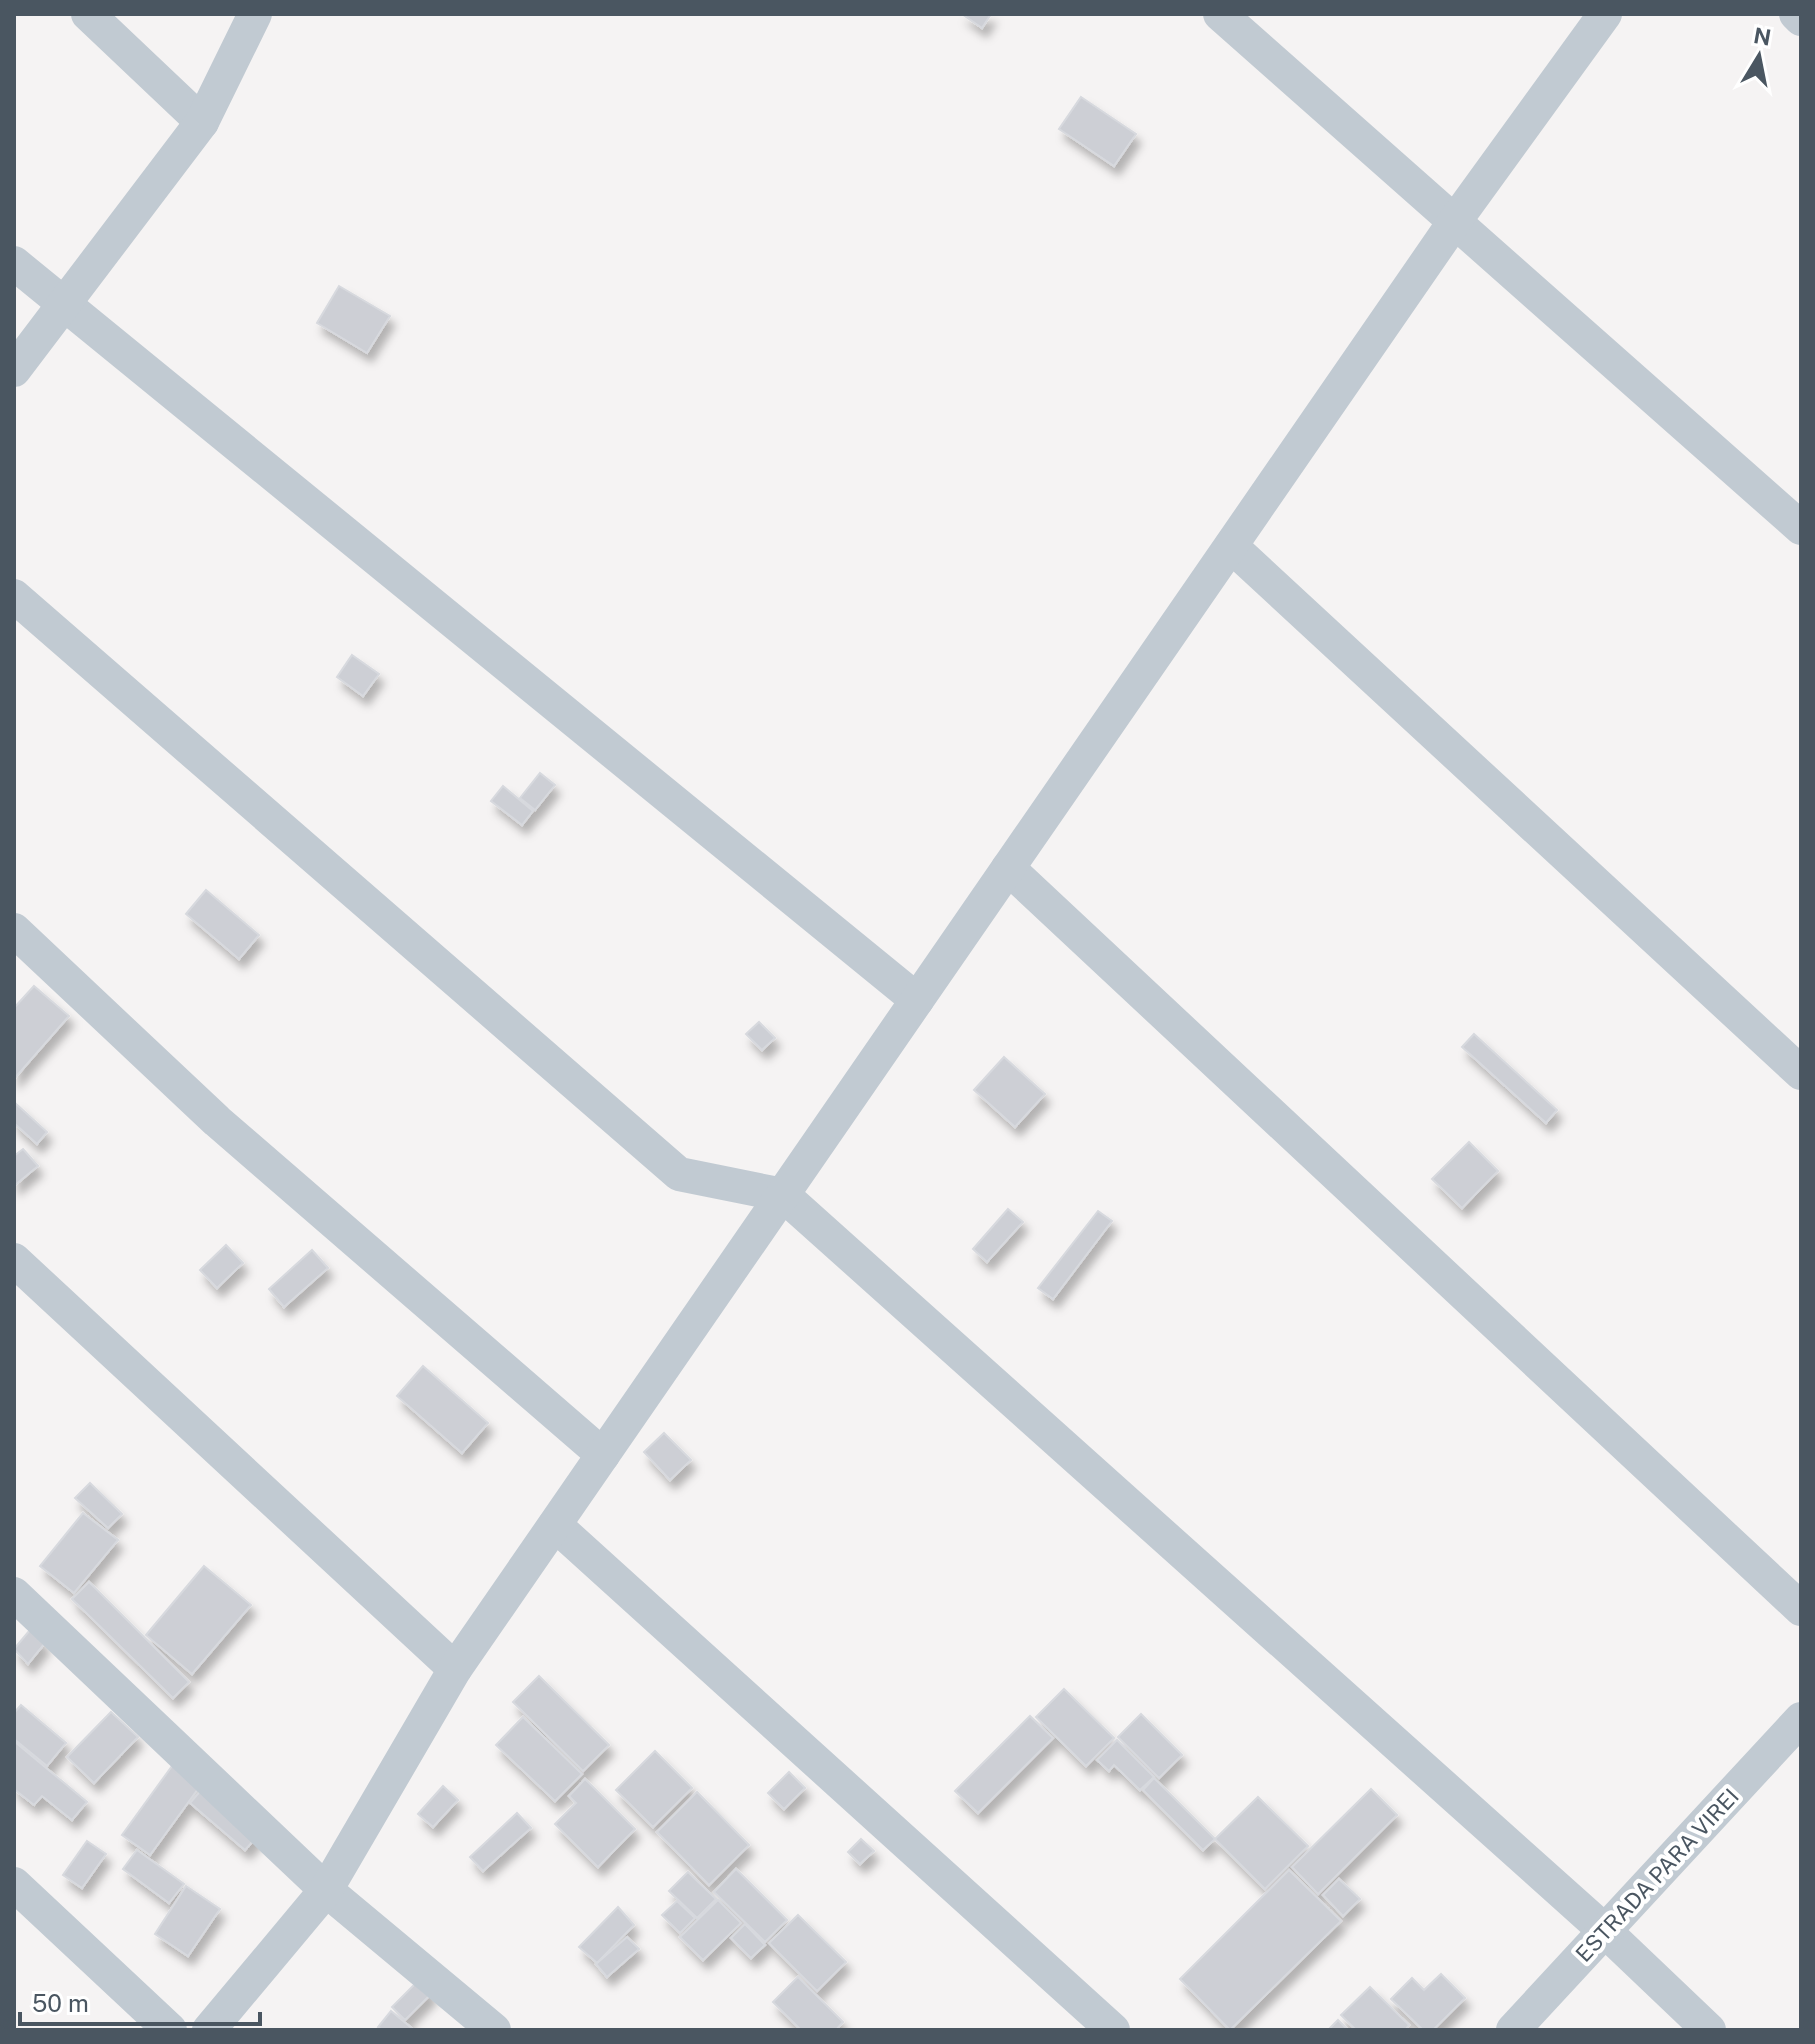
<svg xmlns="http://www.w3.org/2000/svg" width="1815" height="2044" font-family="'Public Sans',sans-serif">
	<defs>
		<filter id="shadow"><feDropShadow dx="5" dy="9" stdDeviation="4" flood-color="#0004"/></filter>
	</defs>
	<rect width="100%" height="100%" fill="#f5f3f3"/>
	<g fill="#cdcfd5" stroke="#d7d9de" stroke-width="2" filter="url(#shadow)">
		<path d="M962,14H991L982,28Z"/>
		<path d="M1081,97L1136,134L1114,166L1059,129Z"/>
		<path d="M339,286L390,316L367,353L317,323Z"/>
		<path d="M352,655L379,674L363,696L337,677Z"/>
		<path d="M540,773L555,785L535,810L520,798Z"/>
		<path d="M503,786L533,811L522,825L491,801Z"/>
		<path d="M206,890L259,935L239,959L186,914Z"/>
		<path d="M34,986L69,1016L14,1079V1008Z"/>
		<path d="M759,1022L775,1038L762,1050L746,1034Z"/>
		<path d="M1474,1034L1557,1110L1546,1123L1462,1047Z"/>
		<path d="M1004,1057L1045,1094L1015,1127L974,1090Z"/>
		<path d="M14,1102L47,1132L37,1144L14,1123Z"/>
		<path d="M1469,1142L1498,1171L1462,1208L1432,1179Z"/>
		<path d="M23,1149L38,1166L14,1186V1156Z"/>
		<path d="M1008,1209L1023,1222L987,1262L973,1249Z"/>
		<path d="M1098,1211L1112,1221L1053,1299L1038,1288Z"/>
		<path d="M226,1245L243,1263L217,1288L200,1270Z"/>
		<path d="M312,1250L328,1268L284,1307L269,1289Z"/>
		<path d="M423,1366L488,1423L462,1453L397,1396Z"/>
		<path d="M664,1433L691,1460L670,1480L644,1452Z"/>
		<path d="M90,1483L122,1514L108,1528L75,1498Z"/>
		<path d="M83,1513L118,1540L74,1593L40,1566Z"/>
		<path d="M204,1566L251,1605L192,1674L146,1635Z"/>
		<path d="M89,1582L189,1682L173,1698L72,1599Z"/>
		<path d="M30,1630L45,1643L28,1664L14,1649Z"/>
		<path d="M539,1676L609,1745L583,1771L513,1702Z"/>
		<path d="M1064,1689L1114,1738L1086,1766L1036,1717Z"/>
		<path d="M21,1705L66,1743L47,1766L14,1739V1713Z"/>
		<path d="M111,1712L138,1737L94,1783L67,1757Z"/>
		<path d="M1141,1714L1182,1755L1159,1778L1118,1737Z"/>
		<path d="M1030,1716L1053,1738L978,1813L955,1791Z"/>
		<path d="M523,1717L582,1774L555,1801L496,1745Z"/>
		<path d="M1117,1740L1154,1777L1140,1790L1114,1765L1109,1771L1097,1760Z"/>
		<path d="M15,1742L87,1802L72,1820L42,1796L34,1805L14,1789Z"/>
		<path d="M655,1751L692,1788L653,1827L616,1790Z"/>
		<path d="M175,1762L203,1782L150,1855L122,1835Z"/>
		<path d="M789,1772L805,1788L784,1809L768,1793Z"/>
		<path d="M1154,1778L1215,1839L1203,1850L1143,1790Z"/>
		<path d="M585,1779L635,1829L598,1867L555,1824L576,1803L569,1796Z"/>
		<path d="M208,1782L264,1829L245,1850L190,1803Z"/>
		<path d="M443,1786L458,1800L433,1827L418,1814Z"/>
		<path d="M1371,1789L1397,1815L1318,1894L1292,1867Z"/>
		<path d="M697,1792L749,1845L709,1885L657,1832Z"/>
		<path d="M1258,1797L1308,1846L1265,1889L1215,1839Z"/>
		<path d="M517,1813L531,1828L483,1871L470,1857Z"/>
		<path d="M861,1839L874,1851L860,1864L848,1852Z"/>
		<path d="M87,1841L106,1854L82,1888L63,1875Z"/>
		<path d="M137,1850L184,1884L169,1903L123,1869Z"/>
		<path d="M736,1869L787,1920L765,1942L714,1892Z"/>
		<path d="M1289,1870L1341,1921L1230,2030L1180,1979Z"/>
		<path d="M688,1872L716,1899L697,1918L669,1891Z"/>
		<path d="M1339,1879L1360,1899L1343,1916L1323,1895Z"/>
		<path d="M186,1886L220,1909L188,1956L155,1934Z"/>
		<path d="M718,1900L741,1923L703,1960L680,1937Z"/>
		<path d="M677,1901L695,1918L680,1933L662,1915Z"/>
		<path d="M618,1907L634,1925L597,1963L579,1947Z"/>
		<path d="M798,1915L846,1962L817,1991L769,1943Z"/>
		<path d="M745,1924L765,1945L751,1958L731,1938Z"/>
		<path d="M627,1937L639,1949L607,1977L596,1964Z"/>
		<path d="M1441,1974L1465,1998L1433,2030H1423L1391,1999L1412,1978L1424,1990Z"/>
		<path d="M798,1977L843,2022L836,2030H801L773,2002Z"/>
		<path d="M419,1980L432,1993L405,2020L392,2007Z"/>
		<path d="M1370,1987L1409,2025L1405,2030H1356L1341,2015Z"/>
		<path d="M391,2011L414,2030H382L378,2027Z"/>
		<path d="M1338,2020L1348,2030H1328Z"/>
	</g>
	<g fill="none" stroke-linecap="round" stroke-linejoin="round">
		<g stroke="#c1cad2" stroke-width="34">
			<path d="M88,14L202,122"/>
			<path d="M1220,14L1801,528"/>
			<path d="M1796,14L1801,19"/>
			<path d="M14,263L917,1000"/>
			<path d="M14,370L202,122L255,14"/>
			<path d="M1231,546L1801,1073"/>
			<path d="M14,596L679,1174L783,1195L1605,1931L1709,2030"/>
			<path d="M1008,868L1801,1609"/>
			<path d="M14,930L217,1121L603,1455"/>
			<path d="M14,1260L455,1669"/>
			<path d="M555,1525L1113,2030"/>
			<path d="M14,1594L326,1890L494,2030"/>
			<path d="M14,1884L170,2030"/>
			<path d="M209,2030L326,1890L455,1669L1455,221L1605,14"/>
			<path d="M1513,2030L1801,1719"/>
		</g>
	</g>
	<g text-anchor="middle" stroke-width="8" stroke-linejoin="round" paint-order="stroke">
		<g font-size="22" fill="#4a5661" stroke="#fff">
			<text transform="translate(1657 1875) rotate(-47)" y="8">ESTRADA PARA VIREI</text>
		</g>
	</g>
	<rect width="1815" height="2044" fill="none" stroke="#4a5661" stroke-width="32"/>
	<g transform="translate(1759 56) rotate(10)" stroke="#ffffff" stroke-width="6" paint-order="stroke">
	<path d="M0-6L14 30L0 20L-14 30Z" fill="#4a5661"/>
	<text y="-12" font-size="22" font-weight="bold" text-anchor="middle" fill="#4a5661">N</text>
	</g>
	<path d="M20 2012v12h240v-12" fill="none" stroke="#4a5661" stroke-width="4"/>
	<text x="32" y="2012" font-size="24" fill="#4a5661" stroke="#ffffff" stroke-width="6" paint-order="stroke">50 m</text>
</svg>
